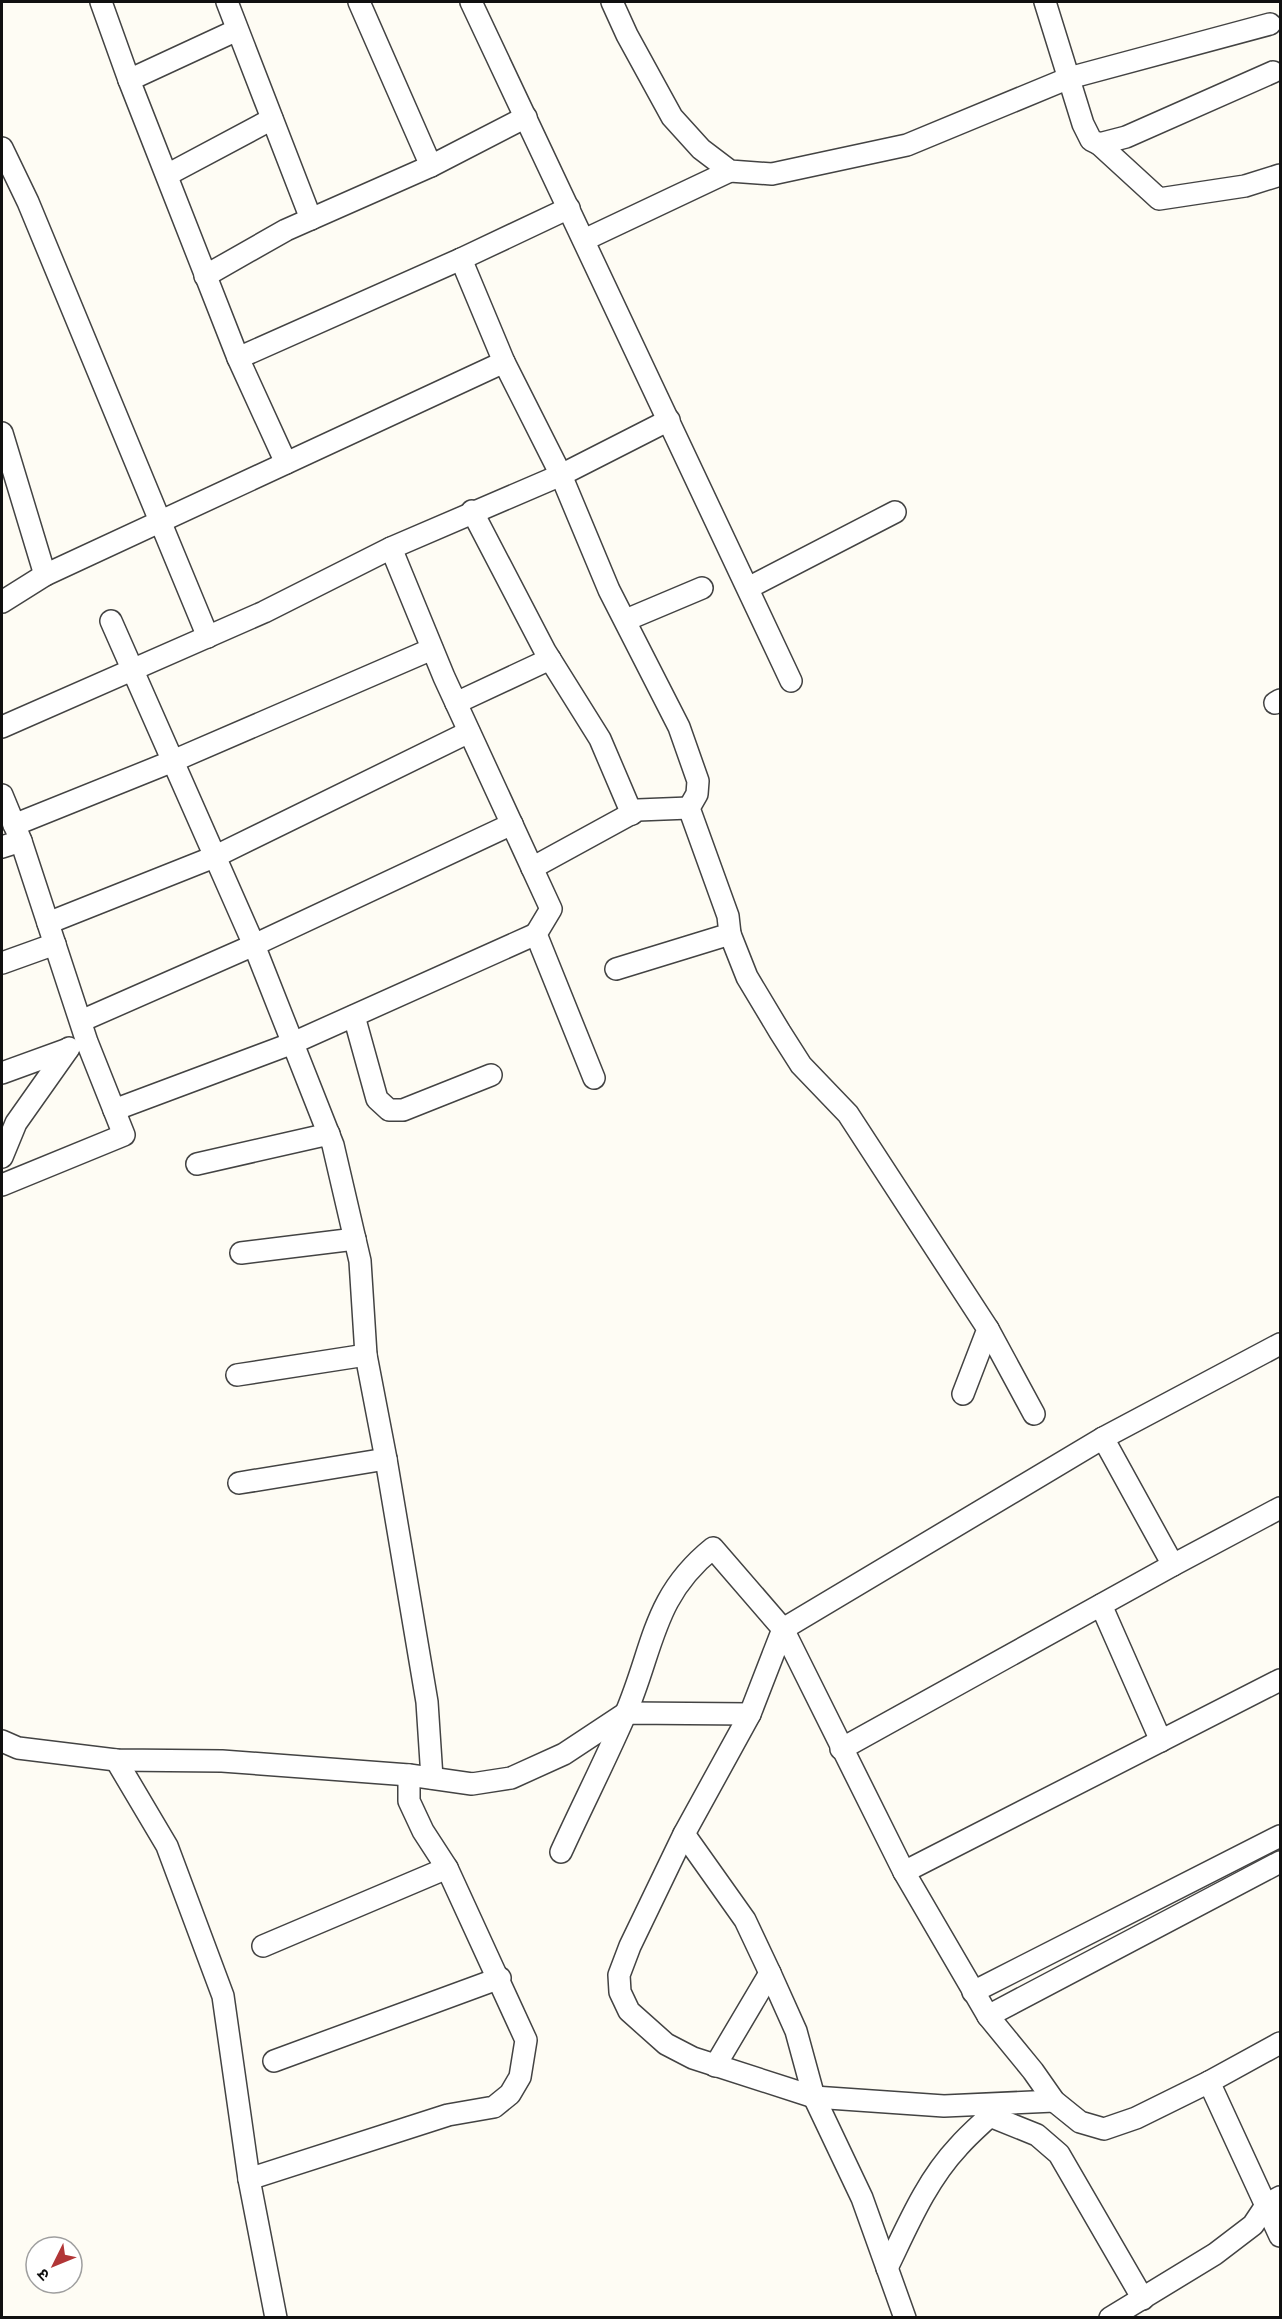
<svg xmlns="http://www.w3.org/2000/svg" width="1282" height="2319" font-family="'Crimson Pro','Noto Sans Devanagari',serif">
	<rect width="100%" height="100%" fill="#fefcf4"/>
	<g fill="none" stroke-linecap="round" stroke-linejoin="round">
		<g stroke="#434343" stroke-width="24">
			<g id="street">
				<path d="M101,2L129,80L238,358L461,259L569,208"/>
				<path d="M227,2L311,219"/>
				<path d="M359,2L431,166"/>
				<path d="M471,2L791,681"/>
				<path d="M612,2L627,35L672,117L701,149L730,171L772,174L907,145L1069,78L1270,24"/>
				<path d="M1045,2L1083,124L1091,140L1099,144L1126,137L1273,72"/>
				<path d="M129,80L237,30"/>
				<path d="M1099,144L1159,199L1245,186L1280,175"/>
				<path d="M2,148L28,202L208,637"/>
				<path d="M167,175L272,119"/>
				<path d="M584,240L730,171"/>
				<path d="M205,276L286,230L431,166L526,117"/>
				<path d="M238,358L286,463"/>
				<path d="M504,362L561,475L609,590L679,727L698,781L697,794L689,808L728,916L730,934L616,969"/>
				<path d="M2,433L45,575"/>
				<path d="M472,511L545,651L600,739L632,814"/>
				<path d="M391,548L444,677L551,909L536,934L594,1078"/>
				<path d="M748,588L895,512"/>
				<path d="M2,602L45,575L504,362L461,259"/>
				<path d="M626,620L702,588"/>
				<path d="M111,621L254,945L333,1145L360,1261L366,1355L386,1459L239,1483"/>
				<path d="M456,703L550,659"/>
				<path d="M1275,703L1280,700"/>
				<path d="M2,727L264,612L391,548L561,475L669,420"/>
				<path d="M2,795L21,841L87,1042L124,1135L2,1185"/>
				<path d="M14,825L173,761L432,649"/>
				<path d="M2,847L21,841"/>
				<path d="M532,868L638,810L689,808"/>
				<path d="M48,923L214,857L469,732"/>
				<path d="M730,934L747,977L780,1032L801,1065L848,1114L988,1329L963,1394"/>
				<path d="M2,963L55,944"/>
				<path d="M354,1016L377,1099L389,1110H403L491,1075"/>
				<path d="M81,1021L254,945L512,824"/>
				<path d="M2,1073L68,1049"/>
				<path d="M114,1110L293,1043L536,934"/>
				<path d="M2,1157L16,1123L69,1048"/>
				<path d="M197,1164L329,1134"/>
				<path d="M241,1253L355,1239"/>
				<path d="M988,1329L1034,1414"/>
				<path d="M237,1375L366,1355"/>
				<path d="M1103,1438L1173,1565"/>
				<path d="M386,1459L427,1702L432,1778"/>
				<path d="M1101,1605L1161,1741"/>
				<path d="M2,1741L18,1748L116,1760L222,1761L409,1775L472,1784L511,1778L564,1754L626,1713L750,1714"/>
				<path d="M841,1749L1173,1565L1280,1508"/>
				<path d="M116,1760L167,1846L223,1996L249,2179L276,2318"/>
				<path d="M684,1834L745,1920L770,1973L796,2031L814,2097L862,2198L905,2318"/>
				<path d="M561,1852C582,1806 605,1761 625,1715C654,1648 652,1597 713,1548L783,1629L750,1714L684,1834L630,1946L619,1975L620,1992L629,2011L666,2044L693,2058L814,2097L944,2106L1054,2101"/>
				<path d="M904,1872L1280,1680"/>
				<path d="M263,1946L447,1868"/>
				<path d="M973,1992L1280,1836"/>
				<path d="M988,2016L1280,1862"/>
				<path d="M1280,2043L1209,2082L1280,2236"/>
				<path d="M274,2061L500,1978"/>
				<path d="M715,2066L770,1973"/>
				<path d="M1209,2082L1136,2118L1104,2129L1080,2122L1054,2101L1033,2071L988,2016L904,1872L783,1629L1103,1438L1280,1344"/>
				<path d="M990,2116L1037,2135L1059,2154L1143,2299"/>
				<path d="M249,2179L448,2115L494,2107L510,2094L520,2077L526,2040L447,1868L423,1831L409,1801V1775"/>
				<path d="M887,2268C907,2227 926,2181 958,2147C970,2133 985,2121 998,2108"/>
				<path d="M1110,2318L1215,2254L1253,2225L1267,2204L1280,2197"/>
			</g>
		</g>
		<use href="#street" stroke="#fff" stroke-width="21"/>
	</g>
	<rect width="1282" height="2319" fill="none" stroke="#101010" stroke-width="6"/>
	<g transform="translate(54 2265) rotate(227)"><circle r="28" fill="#ffffff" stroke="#9f9f9f" stroke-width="1.5"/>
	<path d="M0-4.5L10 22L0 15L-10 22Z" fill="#b13637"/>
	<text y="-9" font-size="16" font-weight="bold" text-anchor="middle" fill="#101010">उ</text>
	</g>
</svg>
